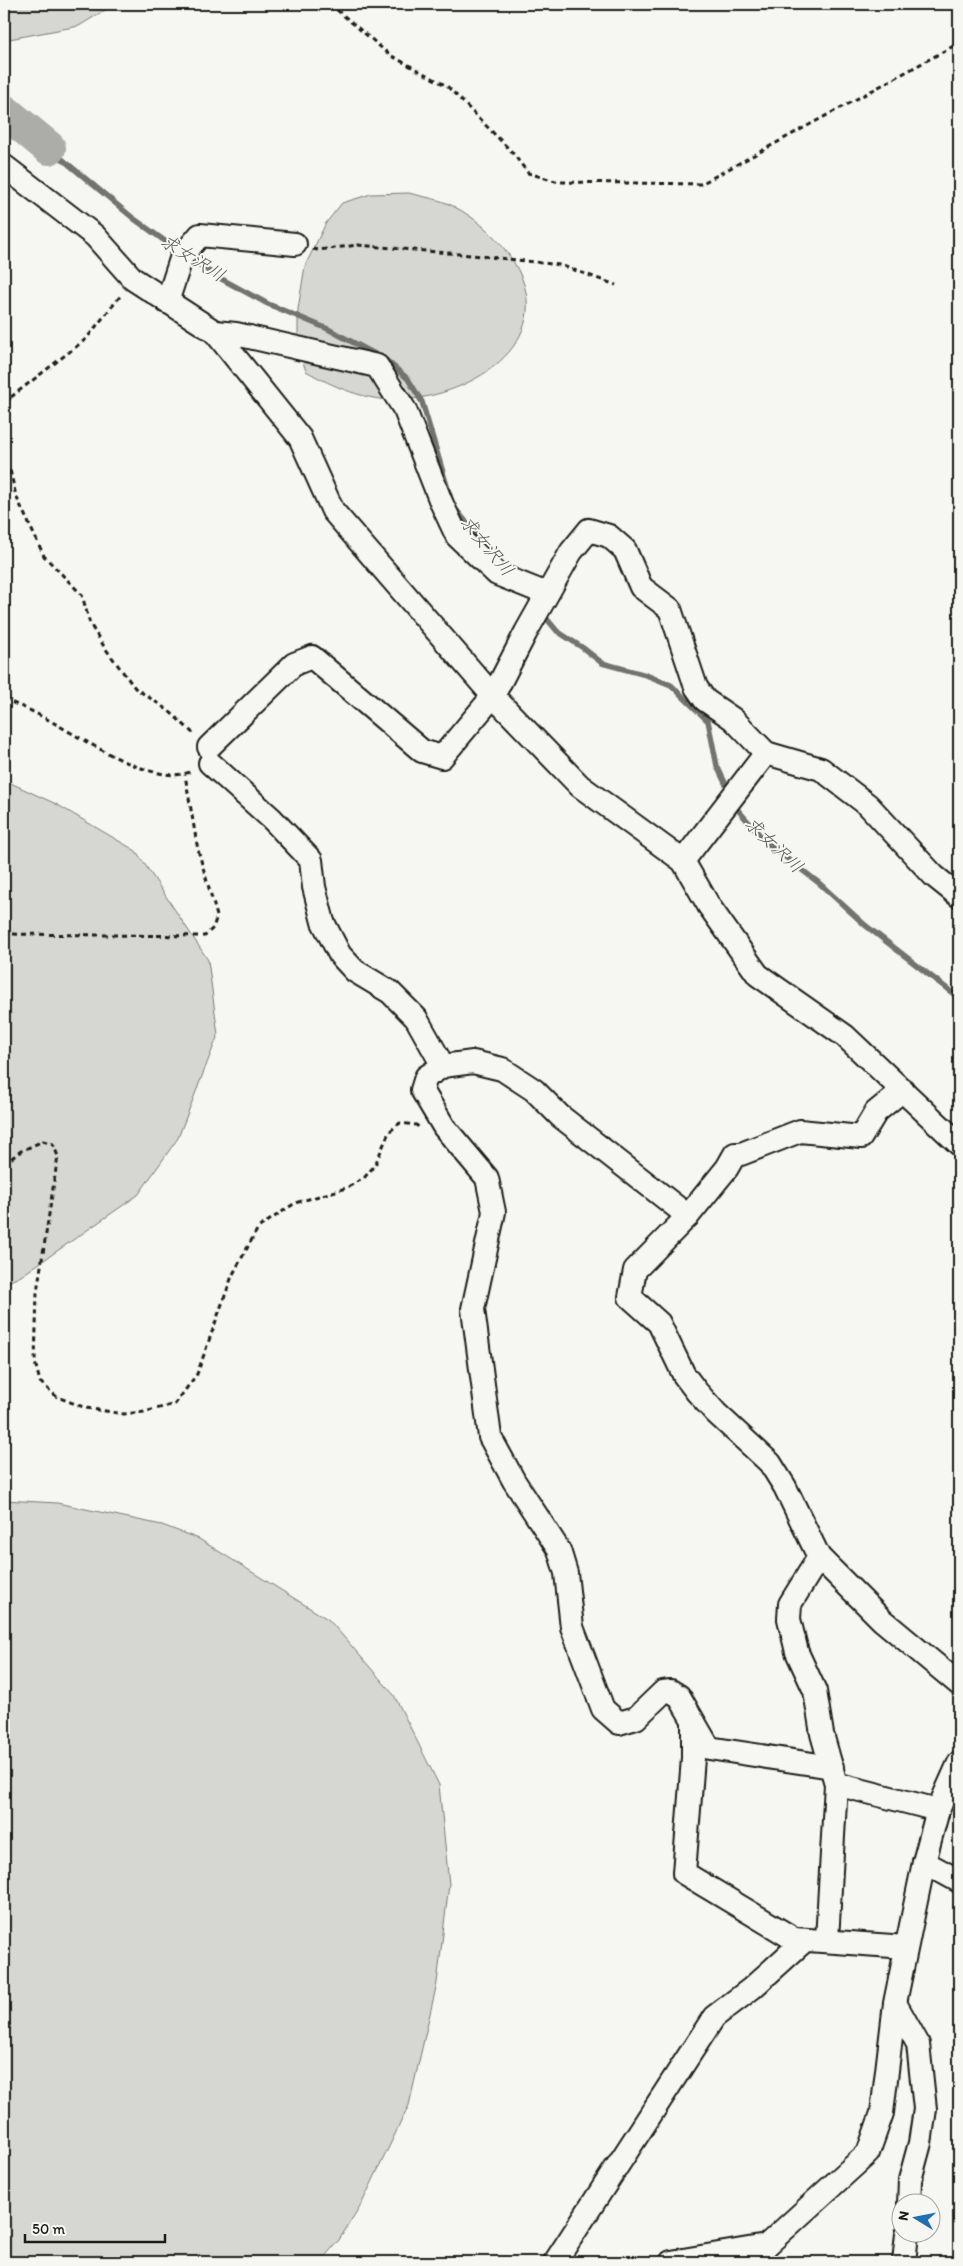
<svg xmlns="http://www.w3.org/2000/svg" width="963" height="2266" font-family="Itim,'Klee One',sans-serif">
	<rect width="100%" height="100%" fill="#f6f6f2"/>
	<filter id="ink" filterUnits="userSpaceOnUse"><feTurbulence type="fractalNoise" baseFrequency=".02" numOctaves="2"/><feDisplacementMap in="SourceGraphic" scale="10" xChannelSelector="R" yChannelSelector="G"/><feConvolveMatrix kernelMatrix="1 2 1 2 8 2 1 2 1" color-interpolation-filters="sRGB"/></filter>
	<g filter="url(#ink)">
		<g fill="#d6d6d2" stroke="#797977">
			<path d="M4,4H115L79,26L4,40Z"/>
			<path d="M409,193C423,197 440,199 453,206C476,218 494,234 509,255C567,337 475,397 399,400C366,401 334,387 306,371L298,347V309L305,266L326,223L342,203L371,194Z"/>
			<path d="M4,780L56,804L136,851L208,960L218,1035L178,1138L138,1195L21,1276L4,1284Z"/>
			<path d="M4,1500L57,1503L162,1525L199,1539L329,1620L394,1695L439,1785L449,1884L437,1983L409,2105L363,2201L339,2240L320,2262H4Z"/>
		</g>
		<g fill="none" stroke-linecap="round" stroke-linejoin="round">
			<g stroke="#727271" stroke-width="5.5">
				<path d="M49,148L133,218L180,252"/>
				<path d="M188,258L218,277L268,304L328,329L386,360L408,379L422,402L453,506L501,564"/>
				<path d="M542,613L557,631L583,648L602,663L646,675L671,685L708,721L717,766L729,791"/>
				<path d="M735,804L738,810L766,842L819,883L865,925L959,998"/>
			</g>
			<path stroke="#acaca9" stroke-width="34" d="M4,111L49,148"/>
			<g stroke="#1c1c1c" stroke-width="26">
				<g id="minor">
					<path d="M4,166L95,236L133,279L215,332L300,438L333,511L493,696L580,786L683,861L709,906L758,975L845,1036L959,1144"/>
					<path d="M167,302L182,256L200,235L295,244"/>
					<path d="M215,332L236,334L377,366L405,410L441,502L457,536L497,574L547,594"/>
					<path d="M209,747L294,664L312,657L422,751L442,757L493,696L526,632L571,552L589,530L609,536L625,550L641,587L670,609L696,687L705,700L733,719L766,753"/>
					<path d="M210,763L272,819L311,860L314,887L323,922L340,955L355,971L390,992L416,1018L443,1066"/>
					<path d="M683,861L766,753L821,769L868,805L934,876L959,896"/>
					<path d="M688,1216L635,1270L630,1297L659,1323L684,1375L697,1392L716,1413L770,1463L785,1487L819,1557L882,1620L959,1684"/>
					<path d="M819,1557L790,1604L789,1619L797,1652L815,1691L822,1734L836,1784L827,1940"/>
					<path d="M693,1723V1758L684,1873L794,1939L906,1947"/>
					<path d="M832,1767L709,1748L679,1696L671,1691L663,1692L636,1718L619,1723L603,1709L572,1627L566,1573L559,1550L514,1481L490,1437L473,1309L494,1212L487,1178L444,1127L422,1090L426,1077L443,1066L473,1062L502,1069L534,1090L560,1116L688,1216L727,1168L735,1154H741L800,1131L861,1137L876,1112L903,1090"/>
					<path d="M836,1784L938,1810"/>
					<path d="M924,1862L959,1881"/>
					<path d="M895,2003L918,2044L925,2109L920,2143L910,2180L909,2204"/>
					<path d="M555,2262L714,2017L752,1988L805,1940"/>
					<path d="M671,2262L766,2246"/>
					<path d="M746,2262L767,2245L868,2153L882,2113L895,2003L924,1862L938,1810L959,1763"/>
					<path d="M904,2262L907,2234"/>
				</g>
			</g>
			<g stroke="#1c1c1c" stroke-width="3" stroke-dasharray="5 4" stroke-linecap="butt">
				<path d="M330,4L390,55L447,86L511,151L528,173L559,182L701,184L959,43"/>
				<path d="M313,249L318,250L358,245L482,256L560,265L616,285"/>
				<path d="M4,393L11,397L4,406"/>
				<path d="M11,397L86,339L122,294"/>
				<path d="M4,464L10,470L16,496L44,556L82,595L90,624L105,648L135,688L169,711L195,735"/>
				<path d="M4,699C15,704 28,709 39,715C74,732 154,790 192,771"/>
				<path d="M4,934L205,936L213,928L217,916L198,850L185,775"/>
				<path d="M4,1164L21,1151L43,1141L53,1144L58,1156L37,1292L35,1362L40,1382L57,1397L86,1408L124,1414L144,1412L175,1404L197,1374L232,1276L258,1228L295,1203L346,1188L364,1178L375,1165L389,1132L400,1123L416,1125L420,1128"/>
			</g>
			<use href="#minor" stroke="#f6f6f2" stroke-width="22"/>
		</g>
	</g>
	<g text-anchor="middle" stroke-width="4" stroke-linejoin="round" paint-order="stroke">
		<g font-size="18" font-style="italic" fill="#565654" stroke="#f6f6f2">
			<text transform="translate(193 258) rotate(32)" y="6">求女沢川</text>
			<text transform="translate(487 546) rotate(50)" y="6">求女沢川</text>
			<text transform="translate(774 845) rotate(43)" y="6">求女沢川</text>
		</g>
	</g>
	<rect width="963" height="2266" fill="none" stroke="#f6f6f2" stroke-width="20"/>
	<rect x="10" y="10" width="943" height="2246" fill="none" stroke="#1c1c1c" stroke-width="2" filter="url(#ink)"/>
	<g transform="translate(916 2218) rotate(280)"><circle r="24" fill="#f6f6f2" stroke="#9f9f9c"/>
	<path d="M0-4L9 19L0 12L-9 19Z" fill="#1f6fb2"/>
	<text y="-8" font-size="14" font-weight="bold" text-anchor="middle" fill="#1c1c1c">N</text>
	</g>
	<path d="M25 2234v8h140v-8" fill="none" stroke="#1c1c1c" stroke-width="2.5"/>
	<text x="32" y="2234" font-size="15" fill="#1c1c1c" stroke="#f6f6f2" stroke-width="4" paint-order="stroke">50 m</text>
</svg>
